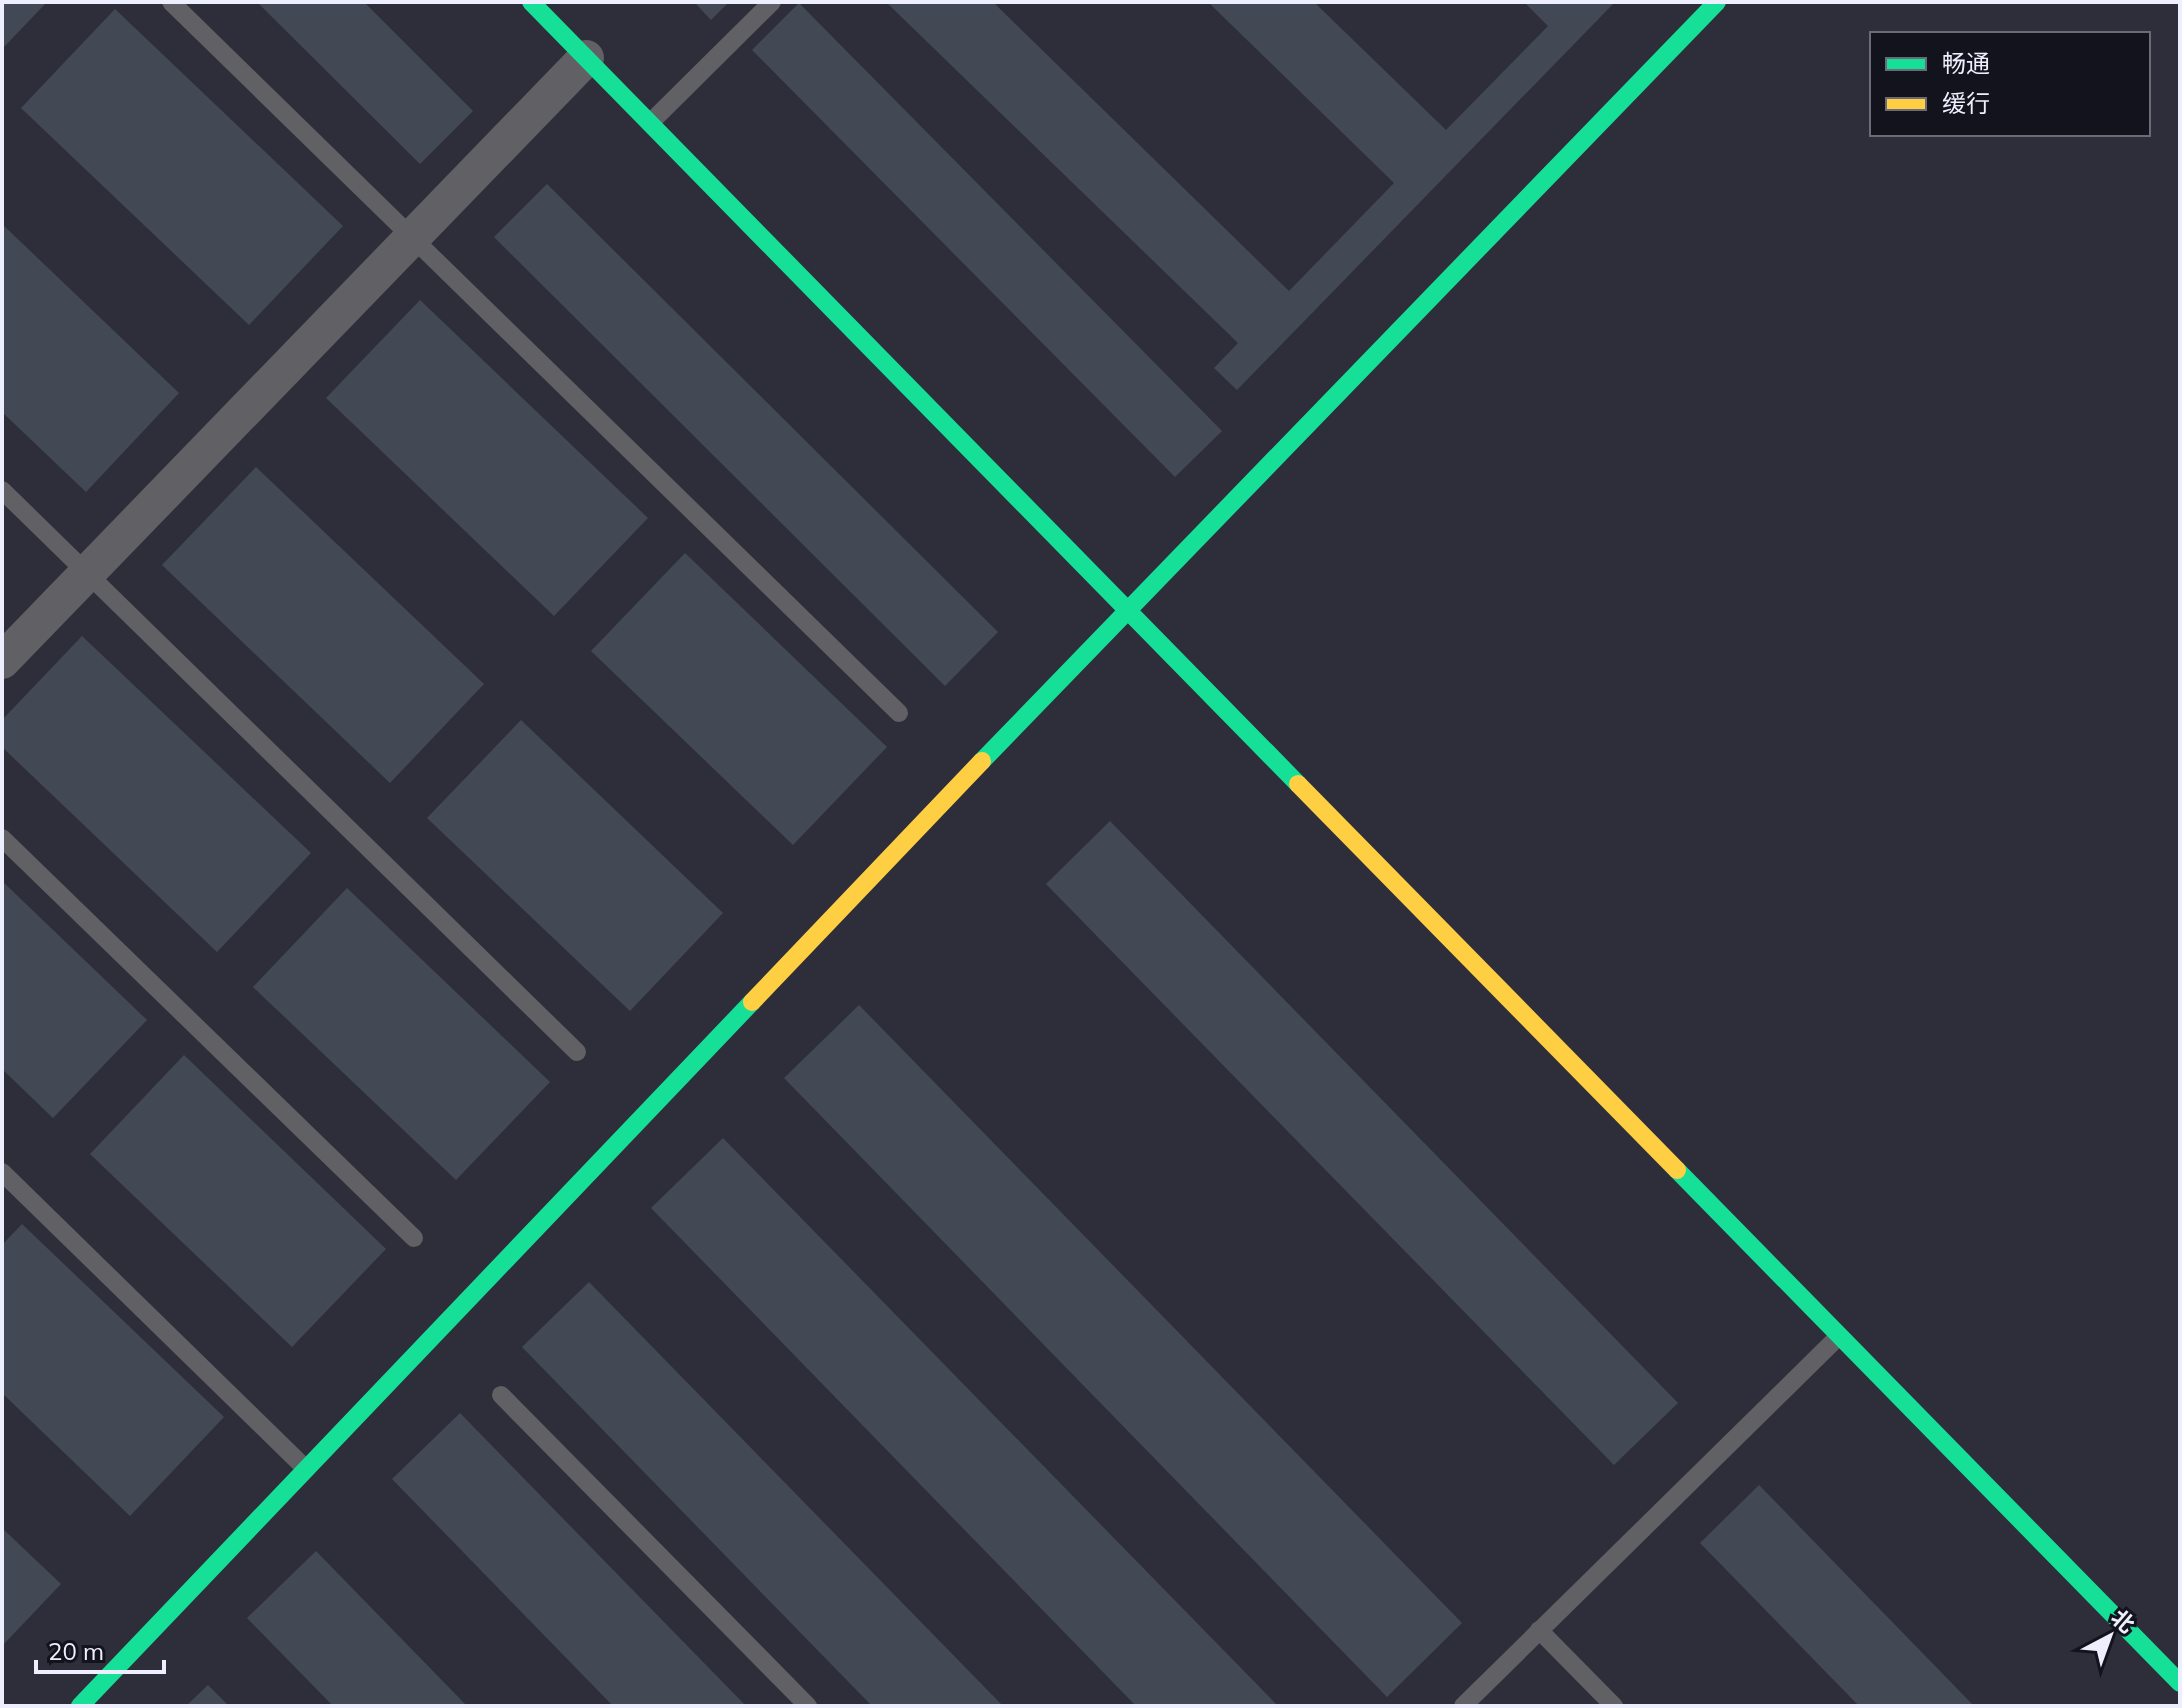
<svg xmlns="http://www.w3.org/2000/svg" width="2182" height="1708" font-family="Mulish,'Noto Sans SC',sans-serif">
	<rect width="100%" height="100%" fill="#2e2e3b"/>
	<g fill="#434855">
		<path d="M2,2H47L2,49Z"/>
		<path d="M257,2H364L473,111L420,164Z"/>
		<path d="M694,2H729L711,20Z"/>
		<path d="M886,2H993L1289,291L1394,183L1208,2H1314L1446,130L1548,26L1524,2H1615L1237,390L1214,368L1238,343Z"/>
		<path d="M799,3L1222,431L1175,477L752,50Z"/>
		<path d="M115,9L343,226L249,325L21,108Z"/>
		<path d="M547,184L998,632L945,686L494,237Z"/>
		<path d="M2,224L179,393L86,492L2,412Z"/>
		<path d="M420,300L648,518L554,616L326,398Z"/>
		<path d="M256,467L484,684L390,783L162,565Z"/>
		<path d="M685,553L887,747L793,845L591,651Z"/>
		<path d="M82,636L311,853L217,952L2,747V720Z"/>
		<path d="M521,720L723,913L630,1011L427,818Z"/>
		<path d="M1110,821L1678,1403L1614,1465L1046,884Z"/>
		<path d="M2,881L147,1020L53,1118L2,1069Z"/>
		<path d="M347,888L550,1082L456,1180L253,987Z"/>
		<path d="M859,1005L1462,1623L1387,1697L784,1078Z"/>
		<path d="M184,1055L386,1249L292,1347L90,1154Z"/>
		<path d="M723,1138L1278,1706H1136L651,1208Z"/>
		<path d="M22,1224L224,1417L130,1516L2,1393V1245Z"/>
		<path d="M589,1282L1003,1706H872L522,1347Z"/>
		<path d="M460,1413L746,1706H613L392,1479Z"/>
		<path d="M1759,1485L1974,1706H1859L1700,1543Z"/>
		<path d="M2,1528L61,1584L2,1646Z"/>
		<path d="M316,1551L467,1706H333L247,1618Z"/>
		<path d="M208,1685L229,1706H186Z"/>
	</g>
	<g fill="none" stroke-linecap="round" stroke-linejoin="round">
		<g stroke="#606065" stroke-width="18">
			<path d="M171,2L899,713"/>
			<path d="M650,123L772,2"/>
			<path d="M2,490L577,1052"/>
			<path d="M2,838L414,1238"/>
			<path d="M2,1172L306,1469"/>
			<path d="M501,1395L808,1706"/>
			<path d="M1539,1630L1614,1706"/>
			<path d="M1463,1706L1839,1336"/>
		</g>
		<path stroke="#606065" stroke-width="36" d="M2,661L586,58"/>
		<g stroke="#16e098" stroke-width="18">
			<path d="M531,2L1298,784"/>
			<path d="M982,761L1717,2"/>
			<path d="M1677,1170L2180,1683"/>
			<path d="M80,1706L752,1002"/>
		</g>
		<g stroke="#ffcf43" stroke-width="18">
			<path d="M1298,784L1677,1170"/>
			<path d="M752,1002L982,761"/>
		</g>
	</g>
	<rect width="2182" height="1708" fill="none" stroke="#eeeffe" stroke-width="8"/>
	<rect x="1870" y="32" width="280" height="104" fill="#13131d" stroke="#6b6b77" stroke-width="2"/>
	<rect x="1886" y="58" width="40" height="12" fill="#16e098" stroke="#6b6b77" stroke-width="2"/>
	<text x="1942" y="72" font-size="24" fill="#eeeffe">畅通</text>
	<rect x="1886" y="98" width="40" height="12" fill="#ffcf43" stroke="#6b6b77" stroke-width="2"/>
	<text x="1942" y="112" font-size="24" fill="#eeeffe">缓行</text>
	<g transform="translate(2110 1636) rotate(41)" stroke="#13131d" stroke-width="6" paint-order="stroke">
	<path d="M0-6L14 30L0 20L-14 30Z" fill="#eeeffe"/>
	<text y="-12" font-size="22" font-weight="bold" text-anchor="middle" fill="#eeeffe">北</text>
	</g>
	<path d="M36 1660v12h128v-12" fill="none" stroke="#eeeffe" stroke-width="4"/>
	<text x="48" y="1660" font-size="24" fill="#eeeffe" stroke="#13131d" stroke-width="6" paint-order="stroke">20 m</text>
</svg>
